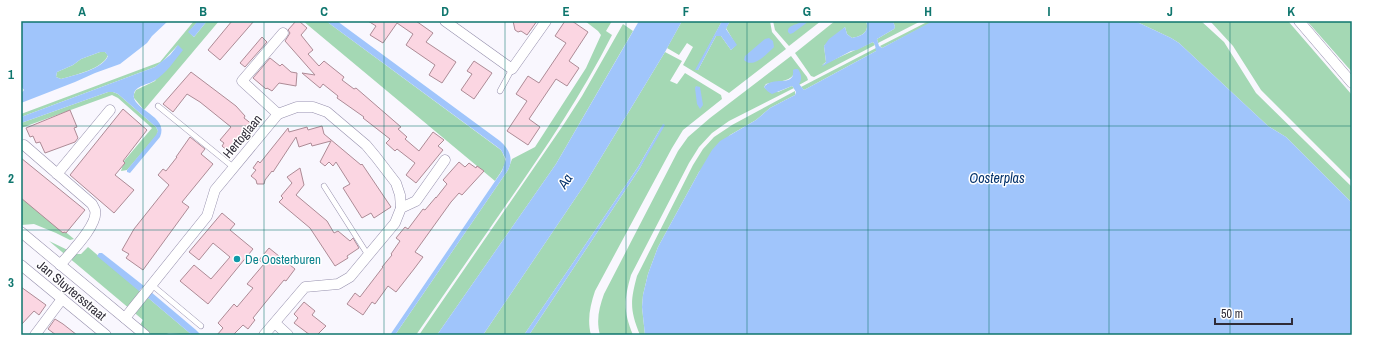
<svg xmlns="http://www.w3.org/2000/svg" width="1373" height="356" font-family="'Archivo Narrow',sans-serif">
	<rect width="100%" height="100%" fill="#f9f7fe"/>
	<g fill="#a4d8b4">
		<path d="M194,21H198L189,32L194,37L207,21H219L144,110L134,98V94L136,90L155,81L178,45L162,62L155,67L21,117V114L160,62Z"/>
		<path d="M303,21H326L501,150C509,163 503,169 495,181Z"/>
		<path d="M585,21H612L606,31L612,35C581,96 545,149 506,205C476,248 446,292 416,335H395L508,170L512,159L535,147L586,68L601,35L598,31Z"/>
		<path d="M682,21H722L696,70H698L716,36H721L731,50L736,45L726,28L730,21H770L772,32L786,49L729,93L683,65L693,47L687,43L679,55L667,48Z"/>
		<path d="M773,21H821L789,46L775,30Z"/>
		<path d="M835,21H866C870,32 862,36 852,38L847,34L845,27L824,46L826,62L822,65L873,42L875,45L814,77L811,76L795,53Z"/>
		<path d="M893,21H921L878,43L877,39L894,29L895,27Z"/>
		<path d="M929,21H936L931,23L882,48L880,46Z"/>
		<path d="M1135,21H1201L1224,42L1256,93L1352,187V203L1286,137L1268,126L1179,43L1171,38Z"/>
		<path d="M1210,21H1288L1352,95V181L1261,90L1233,46Z"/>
		<path d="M1307,21H1352V72Z"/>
		<path d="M623,24L633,31L556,164L437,335H419L564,124L582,96Z"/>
		<path d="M876,48V51L804,90L801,87Z"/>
		<path d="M100,52H105L108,55C103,69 75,75 61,79L56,77L57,72L73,65L81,59Z"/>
		<path d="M665,52L682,61L670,81L677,84L685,73L721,95L722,99L683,130L672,148L595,291C590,306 587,320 591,335H529L640,168L663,124L638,167L524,335H483L585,184Z"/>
		<path d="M791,56L807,77L808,80L799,85L794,74C788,83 776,81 766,84L764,87L766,89L778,92L792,86L794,88L729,121L712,133L699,147L689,163L631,275C624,300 623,311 633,335H600C596,320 599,308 604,294L678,151L688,137L710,118Z"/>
		<path d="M795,91V95L770,108L756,120L730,135L699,172L658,247L648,274L643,295L642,307L645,335H640C630,310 630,302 637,276L693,165L703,149L714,137L732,125Z"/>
		<path d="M108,92H113L118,94L156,127L158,131L157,135L127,170L121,171L124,161L152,128L118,98L112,95L21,128V123Z"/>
		<path d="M21,195L74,239L70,240L56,233L34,224L21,225Z"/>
		<path d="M49,241L76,254H81L88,247L192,335L169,333L164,335H152L140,325L143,320Z"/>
	</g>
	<g fill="#a0c5fb" fill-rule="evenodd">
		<path d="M21,21H168L152,36L147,43L120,64L95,73L75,82L21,103V94L24,90L21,86ZM100,52H105L108,56C103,69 75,75 61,79L56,77L57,72L73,65L81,59Z"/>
		<path d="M198,21H207L194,37L188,32Z"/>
		<path d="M326,21H337L500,141C509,149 514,158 508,170L395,335H390L502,171L506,159L501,150L496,146Z"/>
		<path d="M639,21H682L665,52L585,184L483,335H437L556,164Z"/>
		<path d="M722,21H730L726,29L737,45L731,50L721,36H716L698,70H695Z"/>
		<path d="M803,21H809L793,33L790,34L788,32C787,25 797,25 803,21Z"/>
		<path d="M866,21H893L895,27L894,29L877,39L879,46L882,48L931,22L936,21H1135L1171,38L1179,43L1268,126L1286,137L1352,203V335H645L642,307L643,295L648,274L658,247L699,172L712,150L720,141L756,120L770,108L795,95L796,92L793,87L792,86L772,94C768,92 766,90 764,87C773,75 795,88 793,70L795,69H798C802,75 802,79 799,84L804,90L876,51L875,45L873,42L857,50L851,51L821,67L826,62L824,46L829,39L845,27L847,34L852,38C862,36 870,32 866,21Z"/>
		<path d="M769,38L773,41L774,47C767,54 753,69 744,60L745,56L765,39Z"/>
		<path d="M178,45L183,50C175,60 166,74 154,81C149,84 135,86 134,94C130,109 170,116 160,137L130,173L127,172V170L156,135L158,131L156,127L118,94L113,92H108L21,123V117L155,67L170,55Z"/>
		<path d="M696,86L700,87L703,105L700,109L697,104L695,88Z"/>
		<path d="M663,124L665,125L640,168L529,335H524L638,167Z"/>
		<path d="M99,253H102L144,286L139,291L97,256Z"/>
		<path d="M151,292L196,330L201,335H192L147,297Z"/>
	</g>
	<g fill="#fbd6e2" stroke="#ad8b96">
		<path d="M232,21H254L220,60L208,50Z"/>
		<path d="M296,21H299L307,28L301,35L313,50L308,54L319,66L324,61L344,77L342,80L354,89L356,88L401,127L398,129L407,137L405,139L419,151L433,132L444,140L438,146L443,150L416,183L406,175L415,163L397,149L395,151L386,143L390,139L363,118L364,117L337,98L338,96L323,84L320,88L302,73L315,75L285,41L290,33L288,30Z"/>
		<path d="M368,21H416L433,33L426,42L456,62L442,83L429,75L435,65L406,45L413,34L397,23L383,43L370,35L376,26Z"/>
		<path d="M513,21H537L527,35L521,31L518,32L515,30Z"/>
		<path d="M565,21H572L588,32L569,61L579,68L567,86L556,79L529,119L540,127L528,145L507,131L527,101L516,94L528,76L539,83L566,43L555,36Z"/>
		<path d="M262,37L267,42L245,67L240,63Z"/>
		<path d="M270,58L280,66L282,64L291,72L297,73L296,86L279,83L272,91L267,88L266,89L253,78Z"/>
		<path d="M474,61L492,73L474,99L461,90L472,74L467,71Z"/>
		<path d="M191,72L236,106L245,116L244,118L253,125L230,153L222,146L224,143L220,140L231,127L200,102L187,94L173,112L163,104Z"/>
		<path d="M123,109L147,130L123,161L125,163L115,175L134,190L114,213L70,175Z"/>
		<path d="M70,110L77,127L74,128L78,138L75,142L45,153L40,142L36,143L33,136L30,137L26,128Z"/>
		<path d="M322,126L324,134L361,165L362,164L391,207L374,218L371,213L362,218L343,188L350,184L336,162L333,166L329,162L325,166L320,162L331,141L312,146L311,143L299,147L296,137L273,172L272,171L265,180L264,184H257L256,180L251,176L256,170L253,168L258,161L260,163L288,128L289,132L307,127L308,130Z"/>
		<path d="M190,137L205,149L201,154L213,164L182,202L189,207L143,270L126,258L129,254L122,250L134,229L169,185L158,175L163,169L166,171L177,157H176Z"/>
		<path d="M21,158L85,210L66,233L64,232L63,233L21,198Z"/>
		<path d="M459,162L465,167L469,163L476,168L477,166L484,171L462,195L459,193L451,202L415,252L423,257L414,269L396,292L388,286L375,304L372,302L363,315L347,304L355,293L360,297L383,267H382L392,255L391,254L400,241L396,238L405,227L408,229L423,209L425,210L436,197V198L447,184L443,180Z"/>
		<path d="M300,168L304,185L296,195L327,221L334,233L338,231L350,241L353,238L359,248L347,256L348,258L335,266L310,228L279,202L283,198L281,196L292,183L287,177Z"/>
		<path d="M222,213L235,224L230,230L253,249L208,304L180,281L194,265L211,279L230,257L213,243L199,260L189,252Z"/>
		<path d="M269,248L295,269L286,281L284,280L265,303L253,318L255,320L248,329L243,325L233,335H217L223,328L218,323L234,304L237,307L253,288L247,284L264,264L259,260Z"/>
		<path d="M21,287L46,305L39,315L34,311L21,325Z"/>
		<path d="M304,302L315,311L312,315L326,326L317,335H310L294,323L298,318L294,314Z"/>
		<path d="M55,319L63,324L77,335H56L48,329Z"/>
	</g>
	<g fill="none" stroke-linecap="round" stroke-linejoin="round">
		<g stroke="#9690ad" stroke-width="6">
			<g id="service">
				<path d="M500,91L512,69"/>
				<path d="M158,106L233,167"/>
				<path d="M324,186L368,255"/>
				<path d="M152,285L201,326"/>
			</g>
		</g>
		<g stroke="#9690ad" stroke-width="11">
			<g id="minor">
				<path d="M445,21L512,69L546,21"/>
				<path d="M1299,21L1352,83"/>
				<path d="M278,114L242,81L283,33"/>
				<path d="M24,145L92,204C93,206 94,208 95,210C99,225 69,254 60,265"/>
				<path d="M57,174L110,110"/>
				<path d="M21,232L145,335"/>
				<path d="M21,265L106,335"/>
				<path d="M125,318L207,216L215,190L278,114L297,107H313L327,112L366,145L376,157L396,183L400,195L401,208"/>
				<path d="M275,323L288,335"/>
				<path d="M35,335L62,299"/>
				<path d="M264,335L305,287L338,284L350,277L395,223L401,208L416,201L445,160"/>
			</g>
		</g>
		<use href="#service" stroke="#fff" stroke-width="5"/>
		<use href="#minor" stroke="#fff" stroke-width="10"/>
	</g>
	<path fill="none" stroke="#0f766e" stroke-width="1" stroke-opacity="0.55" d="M143,21V335M264,21V335M384,21V335M505,21V335M626,21V335M747,21V335M868,21V335M989,21V335M1109,21V335M1230,21V335M21,126H1352M21,230H1352"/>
	<circle fill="#0f9aa8" stroke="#fff" stroke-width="1.5" cx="237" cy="259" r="4"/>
	<g text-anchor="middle" stroke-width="3" stroke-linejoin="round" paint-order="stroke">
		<g font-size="13" fill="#2f2c38" stroke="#fff">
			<text transform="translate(242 136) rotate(-50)" y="5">Hertoglaan</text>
			<text transform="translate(72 290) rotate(40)" y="5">Jan Sluytersstraat</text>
		</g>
		<g font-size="13" fill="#0d838f" stroke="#fff" text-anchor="start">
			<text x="245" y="264">De Oosterburen</text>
		</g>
		<g font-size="14" font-style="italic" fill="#05336c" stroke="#fff">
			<text x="997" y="183">Oosterplas</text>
			<text transform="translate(565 181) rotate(-57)" y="5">Aa</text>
		</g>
	</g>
	<rect width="1373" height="356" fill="none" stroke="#ffffff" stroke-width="44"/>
	<path d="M1215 318v6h77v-6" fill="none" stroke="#2f2c38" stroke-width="2"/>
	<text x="1221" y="318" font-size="12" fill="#2f2c38" stroke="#ffffff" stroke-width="3" paint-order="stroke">50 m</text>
	<rect x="22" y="22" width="1329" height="312" fill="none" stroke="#0f766e" stroke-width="1.5"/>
	<g font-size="13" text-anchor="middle" font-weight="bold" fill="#0f766e">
		<text x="82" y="16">A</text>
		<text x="203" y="16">B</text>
		<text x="324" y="16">C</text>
		<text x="445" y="16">D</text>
		<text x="566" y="16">E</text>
		<text x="686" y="16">F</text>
		<text x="807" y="16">G</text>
		<text x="928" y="16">H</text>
		<text x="1049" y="16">I</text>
		<text x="1170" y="16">J</text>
		<text x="1291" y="16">K</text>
		<text x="11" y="79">1</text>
		<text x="11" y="183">2</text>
		<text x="11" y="287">3</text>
	</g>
</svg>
